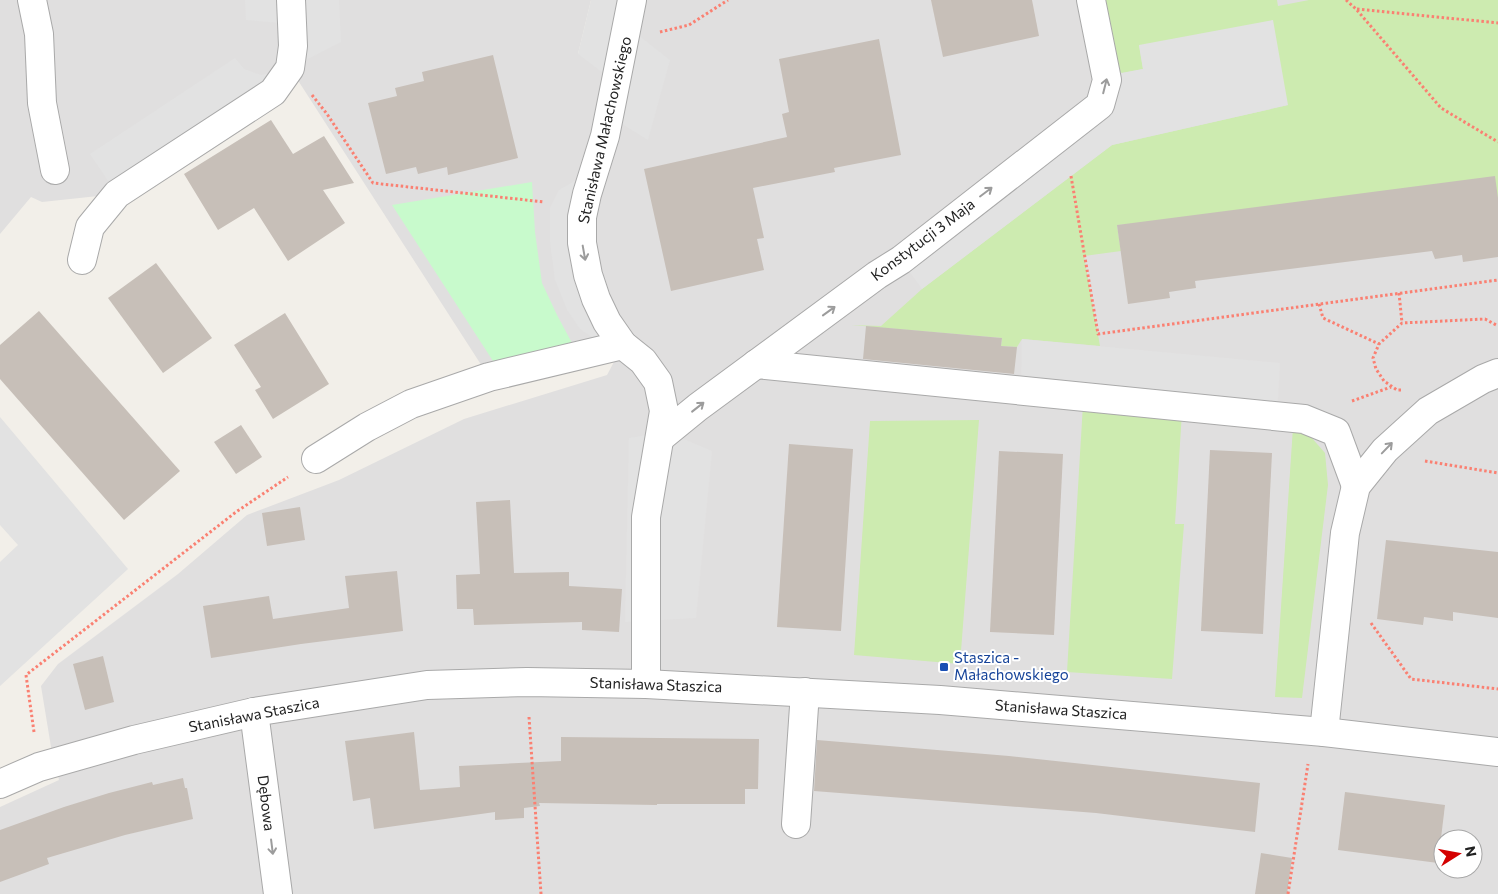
<svg xmlns="http://www.w3.org/2000/svg" width="1498" height="894" font-family="Commissioner,sans-serif">
	<rect width="100%" height="100%" fill="#f2efe9"/>
	<path fill="#e0dfdf" fill-rule="evenodd" d="M0,0H591L578,54L631,0H1498V894H0V807L59,780L51,747L41,686L58,664L178,574L247,515L339,480L464,419L607,375L623,345L489,377L290,68L117,194L42,202L31,197L0,234ZM1443,839H1473V869H1443Z"/>
	<g fill="#cdebb0">
		<path d="M1091,0H1277L1278,6L1309,0H1498V198L1117,225L1121,251L1084,256L1100,346L1022,339L1017,347L1001,346L1002,338L851,325L881,326L922,289L1112,145L1288,105L1139,45L1143,69L1122,73L1106,69Z"/>
		<path d="M1083,404L1182,412L1175,524H1184L1172,679L1067,672Z"/>
		<path d="M979,420L960,664L854,655L870,421Z"/>
		<path d="M1293,427L1311,437L1325,453L1328,485L1302,698L1275,697Z"/>
	</g>
	<path fill="#c8facc" d="M532,182L535,232L542,283L557,315L572,343L493,361L392,205Z"/>
	<g fill="#e2e2e2">
		<path d="M245,0H339L341,42L290,68L117,194L90,154L235,58L244,69L261,75L290,68L292,24L246,20Z"/>
		<path d="M591,0H632L628,27L670,60L648,140L609,116L616,83L578,54Z"/>
		<path d="M1273,20L1288,105L1112,145L922,289L901,260L1100,105L1106,69L1122,73L1143,69L1139,45Z"/>
		<path d="M595,169L587,194L607,322L599,342L580,329L567,310L555,280L550,242V208L559,190Z"/>
		<path d="M1022,339L1280,363L1277,416L1021,391Z"/>
		<path d="M0,417L128,569L0,686V562L18,545L0,525Z"/>
		<path d="M667,432L712,451L696,618L625,622L629,438Z"/>
	</g>
	<g fill="#c7bfb8">
		<path d="M931,0H1032L1039,36L943,57Z"/>
		<path d="M879,39L901,155L834,168L835,172L753,188L764,238L757,239L764,270L671,291L644,169L787,137L782,114L789,112L779,59Z"/>
		<path d="M493,55L518,158L448,175L447,167L418,174L416,167L386,174L368,103L397,96L395,88L424,81L422,72Z"/>
		<path d="M271,120L293,154L324,136L354,183L323,190L345,223L288,261L254,208L218,230L184,174Z"/>
		<path d="M1495,176L1498,198V257L1463,262L1462,255L1435,259L1432,251L1195,281L1196,288L1169,292L1170,298L1128,304L1117,225Z"/>
		<path d="M156,263L212,338L163,373L108,298Z"/>
		<path d="M39,311L180,471L124,520L0,379V345Z"/>
		<path d="M285,313L329,384L273,419L255,390L261,387L234,345Z"/>
		<path d="M866,326L1002,338L1001,346L1017,347L1014,374L863,359Z"/>
		<path d="M241,425L262,457L236,474L214,442Z"/>
		<path d="M789,444L853,449L841,631L777,627Z"/>
		<path d="M1210,450L1272,453L1263,634L1201,631Z"/>
		<path d="M999,451L1063,454L1054,635L990,632Z"/>
		<path d="M510,500L514,573L569,572V586L622,589L619,632L582,630V622L474,625L473,609H457L456,575L480,574L476,502Z"/>
		<path d="M300,507L305,540L267,546L262,513Z"/>
		<path d="M1386,540L1498,552V618L1453,612V621L1424,617L1423,625L1377,619Z"/>
		<path d="M397,571L403,631L301,644L211,658L203,606L269,596L273,619L349,608L345,576Z"/>
		<path d="M103,656L114,702L85,710L73,664Z"/>
		<path d="M414,732L420,790L460,787L459,766L561,761V737L759,739L758,789H745V804H657V805L539,803L540,806L524,808V818L495,820V812L374,829L370,798L353,801L345,741Z"/>
		<path d="M817,740L1009,756L1260,783L1255,832L1096,813L814,791Z"/>
		<path d="M183,778L185,788H187L193,819L125,835L47,858L49,864L0,882V830L64,807L109,793L152,782L153,785Z"/>
		<path d="M1345,792L1445,805L1438,863L1338,850Z"/>
		<path d="M1261,853L1292,858L1287,894H1255Z"/>
	</g>
	<g fill="none" stroke-linecap="round" stroke-linejoin="round">
		<g stroke="#a9a9a9" stroke-width="30">
			<g id="minor">
				<path d="M32,0L39,34L42,103L55,170"/>
				<path d="M632,0L605,136L587,194L582,217V243L588,275L596,299L607,322L623,345L643,361L658,382L664,411L646,517V684"/>
				<path d="M82,260L90,227L117,194L273,92L290,68L293,46L291,0"/>
				<path d="M756,364L1304,419L1336,432L1356,486"/>
				<path d="M660,438L698,407L877,275L901,260L1100,105L1107,80L1091,0"/>
				<path d="M316,459L367,427L411,404L489,377L623,345"/>
				<path d="M254,712L278,894"/>
				<path d="M1324,732L1345,533L1356,486L1385,450L1428,411L1483,379L1498,373"/>
				<path d="M0,784L39,767L134,740L254,712L427,685L527,682L646,684L940,700L1324,732L1498,752"/>
				<path d="M796,824L805,692"/>
			</g>
		</g>
		<g stroke="#fa8072" stroke-width="3" stroke-dasharray="2.5 2.5" stroke-linecap="butt">
			<path d="M1346,0L1356,9L1441,108L1498,142"/>
			<path d="M1357,9L1498,23"/>
			<path d="M660,32L689,25L728,0"/>
			<path d="M312,95L327,114L373,183L544,202"/>
			<path d="M1071,176L1098,334L1498,280"/>
			<path d="M1399,293L1402,323"/>
			<path d="M1319,304L1323,318L1379,344"/>
			<path d="M1401,390H1397L1384,381L1376,369L1373,358L1379,344L1402,323L1485,319L1498,326"/>
			<path d="M1352,401L1391,387"/>
			<path d="M1425,461L1498,473"/>
			<path d="M1371,623L1411,679L1498,689"/>
			<path d="M529,717L541,894"/>
			<path d="M34,732L26,675L236,512L288,477"/>
			<path d="M1288,894L1308,764"/>
		</g>
		<use href="#minor" stroke="#fff" stroke-width="28"/>
	</g>
	<defs><path id="oneway-shaft" d="M-6 0H5M1.5-3L5.5 0L1.5 3" fill="none" stroke-width="1.6" stroke-linecap="round" stroke-linejoin="round" transform="scale(1.25)"/></defs>
	<g stroke="#9c9c9c">
		<use href="#oneway-shaft" transform="translate(1105 86) rotate(-76)"/>
		<use href="#oneway-shaft" transform="translate(986 192) rotate(-37)"/>
		<use href="#oneway-shaft" transform="translate(584 253) rotate(80)"/>
		<use href="#oneway-shaft" transform="translate(829 311) rotate(-36)"/>
		<use href="#oneway-shaft" transform="translate(698 407) rotate(-38)"/>
		<use href="#oneway-shaft" transform="translate(1387 448) rotate(-46)"/>
		<use href="#oneway-shaft" transform="translate(272 847) rotate(83)"/>
	</g>
	<rect fill="#1a4fb4" stroke="#fff" stroke-width="2" x="939" y="662" width="10" height="10" rx="2.5"/>
	<g text-anchor="middle" stroke-width="4" stroke-linejoin="round" paint-order="stroke">
		<g font-size="15" fill="#222" stroke="#fff">
			<text transform="translate(605 130) rotate(-77)" y="5">Stanisława Małachowskiego</text>
			<text transform="translate(923 240) rotate(-37)" y="5">Konstytucji 3 Maja</text>
			<text transform="translate(656 685) rotate(2)" y="5">Stanisława Staszica</text>
			<text transform="translate(1061 710) rotate(4)" y="5">Stanisława Staszica</text>
			<text transform="translate(254 715) rotate(-11)" y="5">Stanisława Staszica</text>
			<text transform="translate(266 803) rotate(83)" y="5">Dębowa</text>
		</g>
		<g font-size="15" fill="#164399" stroke="#fff" text-anchor="start">
			<text x="954" y="663">Staszica -<tspan x="954" dy="17">Małachowskiego</tspan></text>
		</g>
	</g>
	<g transform="translate(1458 854) rotate(79)"><circle r="24" fill="#ffffff" stroke="#a7a7a7"/>
	<path d="M0-4L9 19L0 12L-9 19Z" fill="#d40000"/>
	<text y="-8" font-size="14" font-weight="bold" text-anchor="middle" fill="#222222">N</text>
	</g>
</svg>
